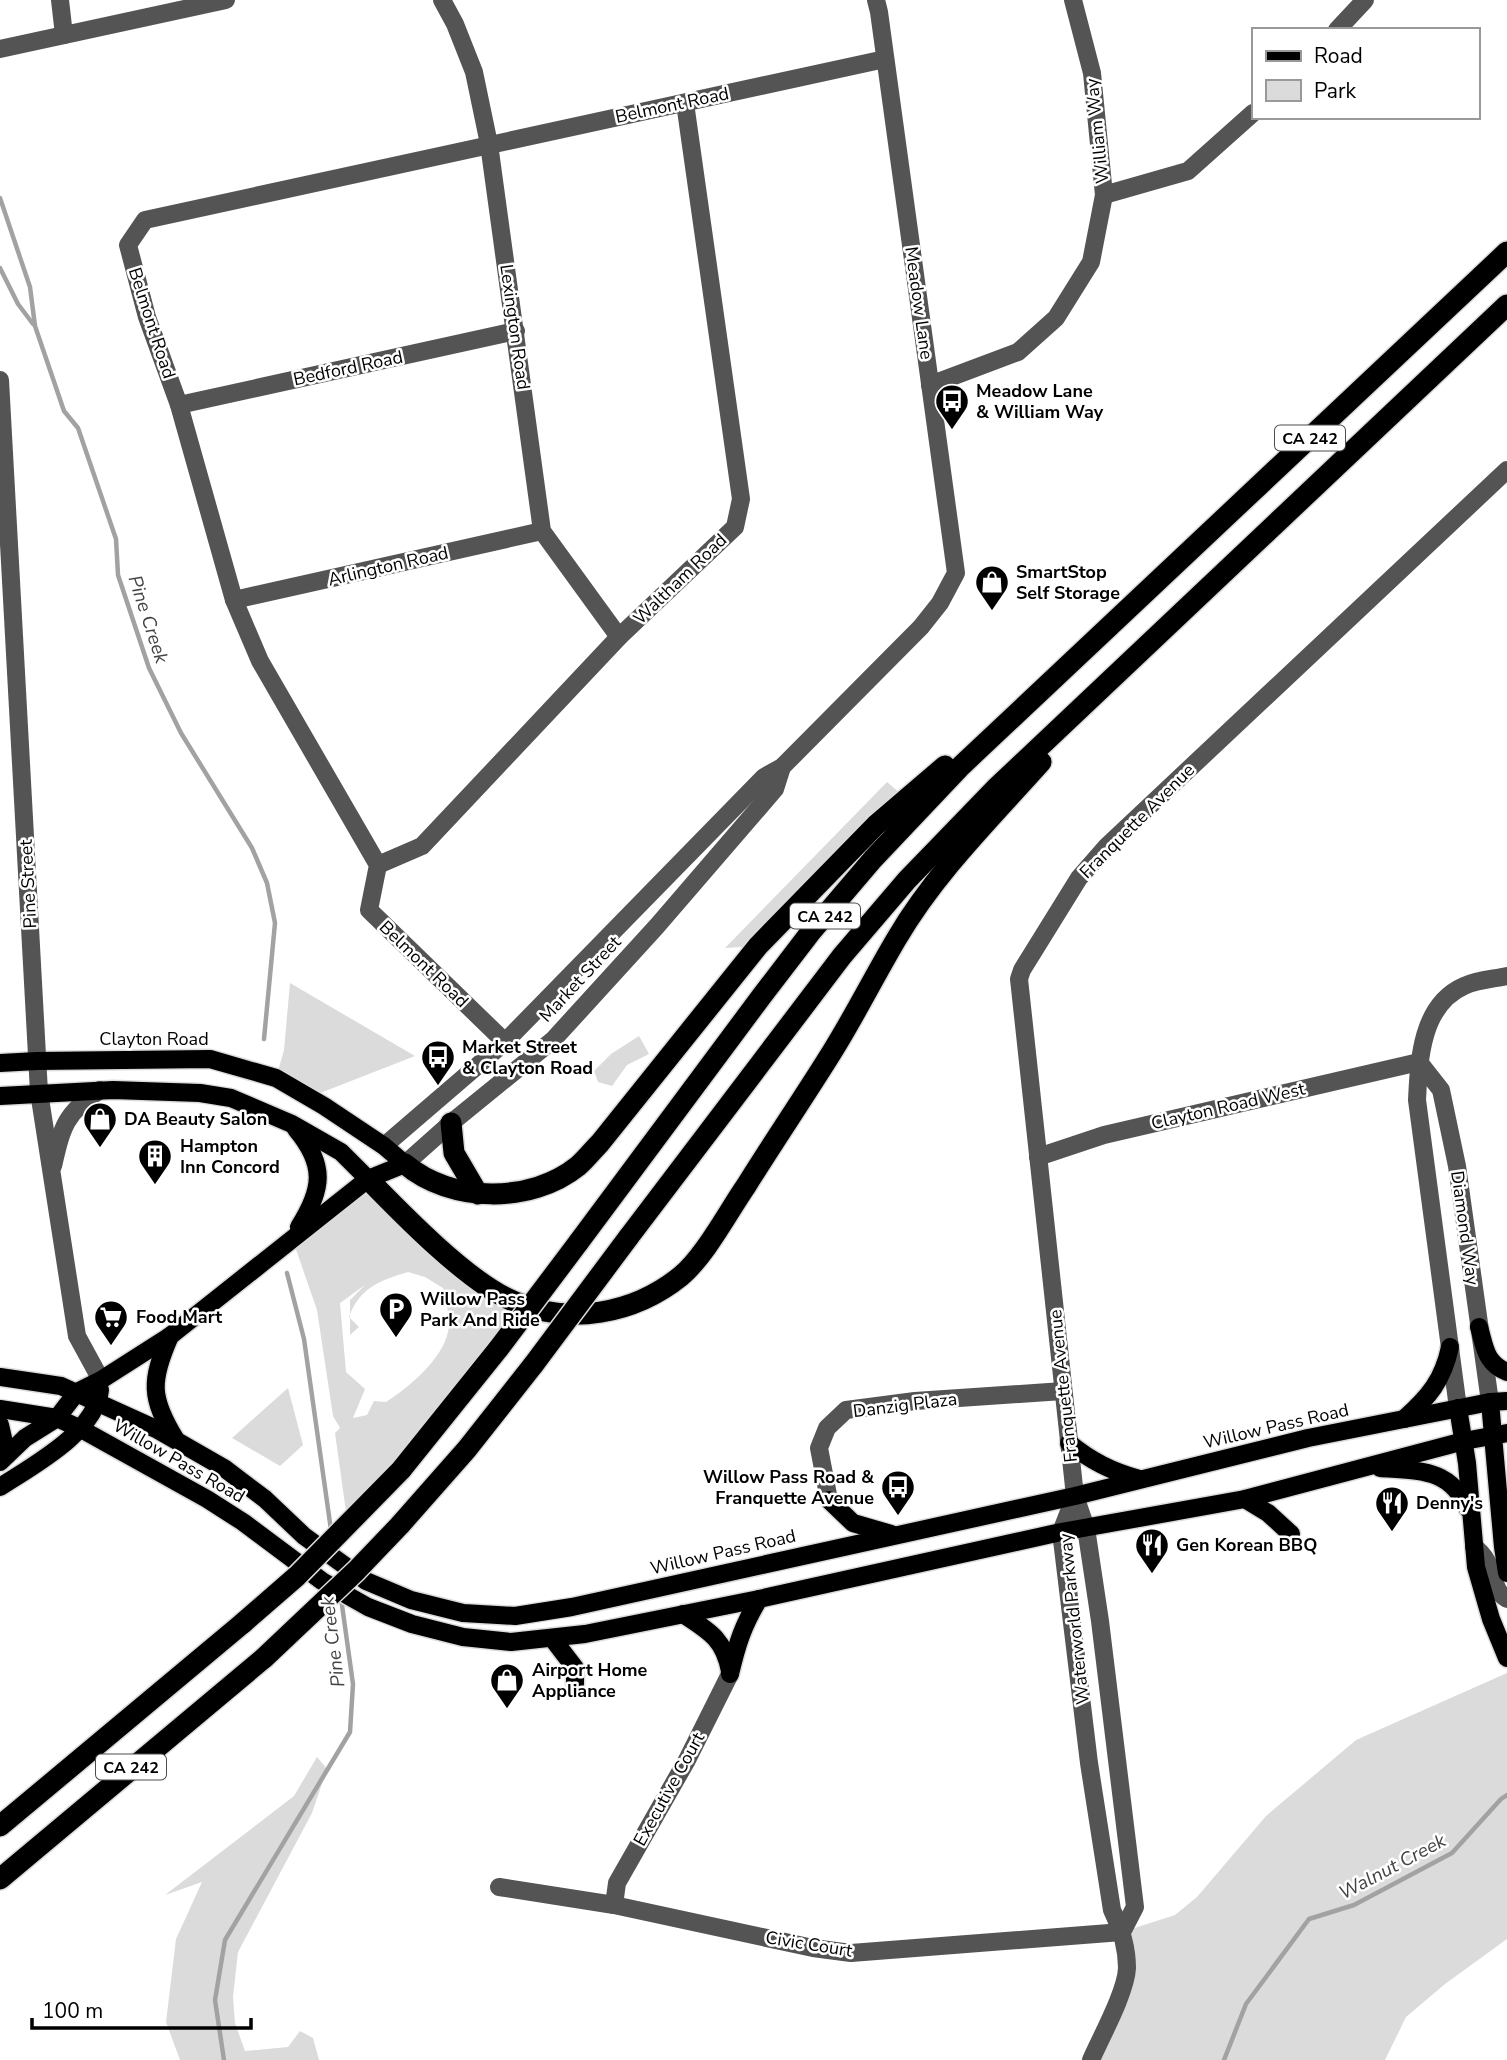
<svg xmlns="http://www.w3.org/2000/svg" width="1507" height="2060" font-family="'Nunito Sans',sans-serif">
	<rect width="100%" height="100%" fill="#fff"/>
	<g fill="#dbdbdb" fill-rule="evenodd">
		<path d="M887,782L901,794L867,817L806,895L758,946L725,948Z"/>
		<path d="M290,983L415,1056L310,1097L276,1078L284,1050Z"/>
		<path d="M639,1036L649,1054L627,1065L612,1086L598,1082L594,1071L611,1054Z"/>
		<path d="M368,1179L452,1258L530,1307L348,1526L335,1433L340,1428L333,1416L317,1310L292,1238ZM408,1272L425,1277L443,1288C446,1303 451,1317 448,1332C442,1360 408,1388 386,1402L374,1401L367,1415L353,1418L365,1389L346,1372L340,1303L365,1285L350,1300V1335L359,1327L349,1317C360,1288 378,1281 408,1272Z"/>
		<path d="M288,1388L303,1445L280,1466L232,1438Z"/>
		<path d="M1507,1673V1939L1445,1984L1406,2017L1385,2060H1091L1119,1997L1122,1932L1175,1915L1197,1897L1266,1816L1356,1740Z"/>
		<path d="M317,1757L327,1769L312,1813L238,1952L233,1997L235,2023L245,2051L288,2047L300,2031L313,2038L319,2060H180L166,2022L176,1939L202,1882L165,1895L294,1796Z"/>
	</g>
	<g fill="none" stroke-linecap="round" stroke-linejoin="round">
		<g stroke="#a2a2a2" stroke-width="4.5">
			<path d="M0,198L30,287L35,326L64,411L78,428L116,539L118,575L149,668L181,733L252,848L267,883L275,923L264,1039"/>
			<path d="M0,268L18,304L33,324"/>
			<path d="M287,1273L304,1339L331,1530"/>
			<path d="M224,2060L215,2000L225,1940L350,1732L353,1684L341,1598"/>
			<path d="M1224,2060L1246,2004L1309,1919L1354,1905L1452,1853L1501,1799L1507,1795"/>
		</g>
		<g stroke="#dbdbdb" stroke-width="21">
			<g id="major">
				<path d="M0,1063L37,1061L210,1059L276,1078L324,1106L384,1146L405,1164L368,1179L170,1336L101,1380L77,1392L57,1418L25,1438L0,1462"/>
				<path d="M0,1096L113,1090L200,1093L231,1098L292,1124L341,1152L368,1179"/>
				<path d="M296,1129C326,1165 323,1189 299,1227"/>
				<path d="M1479,1327C1485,1347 1485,1363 1507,1372"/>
				<path d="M170,1336C150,1381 150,1398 176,1440"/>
				<path d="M0,1377L61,1386L156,1429L224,1468L265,1499L304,1536L366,1581L411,1600L463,1613L515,1616L572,1607L1075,1496L1308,1438L1490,1402L1507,1401"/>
				<path d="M1490,1402L1503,1547L1507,1573"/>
				<path d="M1458,1408L1467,1463L1476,1567L1491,1619L1507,1658"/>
				<path d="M0,1409L57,1418L81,1429L207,1499L243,1522L322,1581L368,1607L412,1624L463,1637L511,1642L585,1634L759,1599L1061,1532L1245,1499L1464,1441L1507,1433"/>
				<path d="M1404,1419C1429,1397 1443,1380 1450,1347"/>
				<path d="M0,1425L3,1438L0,1458"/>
				<path d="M1069,1443C1091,1461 1111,1471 1139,1479"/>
				<path d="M1380,1468C1420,1471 1450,1468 1468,1509"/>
				<path d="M0,1487C32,1466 96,1432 100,1390"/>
				<path d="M1245,1499L1268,1513L1291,1534"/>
				<path d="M829,1500L853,1523L891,1534"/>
				<path d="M683,1614C709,1631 724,1639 730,1671"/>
				<path d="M552,1638L575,1668V1684"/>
				<path d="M730,1674C737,1644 743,1625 759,1599"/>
			</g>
		</g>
		<g stroke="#dbdbdb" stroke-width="24">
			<g id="highway">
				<path d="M451,1123L454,1153L478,1194"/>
				<path d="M405,1164C451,1203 531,1204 578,1166C586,1159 593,1150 600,1143L758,946L876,825L945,766"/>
				<path d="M368,1179C402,1214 469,1283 513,1301C569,1326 634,1314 681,1276C705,1256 728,1212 746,1186C774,1141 804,1097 832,1052C855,1015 875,975 897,938C935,873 991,818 1041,762"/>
				<path d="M628,1238L842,956L907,880L995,789L1507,305"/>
				<path d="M578,1243L761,997L810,933L873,859L961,766L1507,252"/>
				<path d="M401,1470L499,1348"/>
				<path d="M400,1525L467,1449L534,1364"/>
				<path d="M0,1826L243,1623"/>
				<path d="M0,1879L264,1658"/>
			</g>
		</g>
		<g stroke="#545454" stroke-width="18">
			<path d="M60,0L64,35"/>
			<path d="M442,0L455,24L474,72L489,144L542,531L619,637"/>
			<path d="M1337,30L1365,0"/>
			<path d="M0,49L226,0"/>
			<path d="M1104,195L1188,171L1253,113"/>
			<path d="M0,380L39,1092L77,1336L101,1380"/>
			<path d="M930,385L1018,352L1056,318L1091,262L1104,195L1092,73L1073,0"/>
			<path d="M179,405L516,331"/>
			<path d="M234,600L542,531"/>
			<path d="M378,865L422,846L619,637L735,527L741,499L685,103"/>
			<path d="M505,1042L369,910L378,865L260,661L234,600L179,405L147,317L128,245L145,220L885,59"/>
			<path d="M1419,1062L1441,1090L1457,1166L1490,1402"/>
			<path d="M384,1146L505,1042L764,777L782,767L921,627L940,603L956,573L879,12L876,0"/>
			<path d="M1038,1157L1104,1135L1419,1062"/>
			<path d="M405,1164L451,1123L553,1040L657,926L775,789L782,767"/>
			<path d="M53,1166C62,1127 65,1113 100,1090"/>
			<path d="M1458,1408L1417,1100C1419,1060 1421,1005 1464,986C1477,980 1494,979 1507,976"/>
			<path d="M1075,1496L1061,1532L1089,1763L1112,1910C1121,1928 1127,1947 1127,1968C1126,1992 1101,2037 1091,2060"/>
			<path d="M829,1500L819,1448L827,1428L846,1410L915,1401L1063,1391"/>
			<path d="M1474,1547C1497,1563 1489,1589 1507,1599"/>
			<path d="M499,1887L614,1905L813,1948L851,1953L1122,1932"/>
			<path d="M614,1905L617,1883L687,1760L730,1674"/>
			<path d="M1122,1932L1135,1907L1100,1621L1086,1528L1075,1496L1019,979L1022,970L1079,878L1107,846L1507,470"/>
		</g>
		<use href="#major" stroke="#000" stroke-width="18"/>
		<use href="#highway" stroke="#000" stroke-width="21"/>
		<g stroke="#dbdbdb" stroke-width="24" stroke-linecap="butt">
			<g id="highway-bridge">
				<path d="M499,1348L578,1243"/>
				<path d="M534,1364L628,1238"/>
				<path d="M243,1623L297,1576L401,1470"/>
				<path d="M264,1658L356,1571L400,1525"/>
			</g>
		</g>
		<use href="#highway-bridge" stroke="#000" stroke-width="21"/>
	</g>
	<defs>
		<g id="bus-pin" transform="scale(1.75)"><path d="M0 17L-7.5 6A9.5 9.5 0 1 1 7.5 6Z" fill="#000" stroke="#fff"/><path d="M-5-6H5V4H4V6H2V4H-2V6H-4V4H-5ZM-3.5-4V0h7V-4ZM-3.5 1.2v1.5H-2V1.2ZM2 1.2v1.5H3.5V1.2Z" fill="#fff"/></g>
		<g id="shop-pin" transform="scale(1.75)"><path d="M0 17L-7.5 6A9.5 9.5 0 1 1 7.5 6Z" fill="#000" stroke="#fff"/><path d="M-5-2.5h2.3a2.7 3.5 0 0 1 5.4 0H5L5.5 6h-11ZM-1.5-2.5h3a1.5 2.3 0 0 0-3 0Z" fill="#fff"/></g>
		<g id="building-pin" transform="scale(1.75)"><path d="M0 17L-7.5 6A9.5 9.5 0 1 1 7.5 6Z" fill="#000" stroke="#fff"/><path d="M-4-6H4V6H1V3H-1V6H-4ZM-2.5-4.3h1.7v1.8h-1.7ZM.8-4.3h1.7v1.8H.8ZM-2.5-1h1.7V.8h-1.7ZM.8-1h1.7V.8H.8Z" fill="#fff"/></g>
		<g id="parking-pin" transform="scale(1.75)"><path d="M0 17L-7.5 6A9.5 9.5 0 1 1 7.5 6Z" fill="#000" stroke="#fff"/><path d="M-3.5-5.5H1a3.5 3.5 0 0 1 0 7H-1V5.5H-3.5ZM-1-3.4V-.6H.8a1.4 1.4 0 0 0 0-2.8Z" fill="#fff"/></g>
		<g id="supermarket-pin" transform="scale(1.75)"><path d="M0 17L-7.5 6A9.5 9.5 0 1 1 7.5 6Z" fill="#000" stroke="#fff"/><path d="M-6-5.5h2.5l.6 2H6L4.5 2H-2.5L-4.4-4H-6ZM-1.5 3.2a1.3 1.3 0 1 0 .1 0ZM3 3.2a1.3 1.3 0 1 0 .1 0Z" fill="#fff"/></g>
		<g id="restaurant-pin" transform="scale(1.75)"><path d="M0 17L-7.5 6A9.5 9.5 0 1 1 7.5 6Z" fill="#000" stroke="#fff"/><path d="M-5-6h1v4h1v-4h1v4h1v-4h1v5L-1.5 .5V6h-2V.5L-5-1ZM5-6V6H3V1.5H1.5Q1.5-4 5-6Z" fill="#fff"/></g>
	</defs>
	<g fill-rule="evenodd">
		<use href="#bus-pin" x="952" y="401"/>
		<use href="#shop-pin" x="992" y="582"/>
		<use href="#bus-pin" x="438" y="1057"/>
		<use href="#shop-pin" x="100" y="1119"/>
		<use href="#building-pin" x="155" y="1156"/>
		<use href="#parking-pin" x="396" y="1309"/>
		<use href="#supermarket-pin" x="111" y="1317"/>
		<use href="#bus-pin" x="898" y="1487"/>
		<use href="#restaurant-pin" x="1392" y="1503"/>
		<use href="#restaurant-pin" x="1152" y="1545"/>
		<use href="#shop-pin" x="507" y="1680"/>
	</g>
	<g text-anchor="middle" stroke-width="5" stroke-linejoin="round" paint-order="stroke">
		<g fill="#fff" stroke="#4c4c4c" stroke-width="2">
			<rect x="1275" y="425.5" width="70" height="25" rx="5"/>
			<rect x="790" y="903.5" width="70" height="25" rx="5"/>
			<rect x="96" y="1754.5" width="70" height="25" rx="5"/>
		</g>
		<g font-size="16" font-weight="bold" fill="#000">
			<text x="1310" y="444">CA 242</text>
			<text x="825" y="922">CA 242</text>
			<text x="131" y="1773">CA 242</text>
		</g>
		<g font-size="18" fill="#000" stroke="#fff">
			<text transform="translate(672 105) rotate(-12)" y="6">Belmont Road</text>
			<text transform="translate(1097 131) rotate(-96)" y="6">William Way</text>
			<text transform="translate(919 303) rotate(82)" y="6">Meadow Lane</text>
			<text transform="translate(152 323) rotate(72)" y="6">Belmont Road</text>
			<text transform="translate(515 327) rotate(82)" y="6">Lexington Road</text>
			<text transform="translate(348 368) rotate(-12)" y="6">Bedford Road</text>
			<text transform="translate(388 566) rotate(-13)" y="6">Arlington Road</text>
			<text transform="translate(680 579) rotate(-44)" y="6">Waltham Road</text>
			<text transform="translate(1137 821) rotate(-45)" y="6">Franquette Avenue</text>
			<text transform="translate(28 884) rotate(-93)" y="6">Pine Street</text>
			<text transform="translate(424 964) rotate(44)" y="6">Belmont Road</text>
			<text transform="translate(580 979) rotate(-47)" y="6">Market Street</text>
			<text x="154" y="1045">Clayton Road</text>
			<text transform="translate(1228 1106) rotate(-13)" y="6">Clayton Road West</text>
			<text transform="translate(1465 1228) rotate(82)" y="6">Diamond Way</text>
			<text transform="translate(1063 1386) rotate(-96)" y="6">Franquette Avenue</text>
			<text transform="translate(905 1405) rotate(-7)" y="6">Danzig Plaza</text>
			<text transform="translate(1276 1426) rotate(-13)" y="6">Willow Pass Road</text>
			<text transform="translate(179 1461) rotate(30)" y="6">Willow Pass Road</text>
			<text transform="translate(723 1552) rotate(-13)" y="6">Willow Pass Road</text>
			<text transform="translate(1074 1619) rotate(-96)" y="6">Waterworld Parkway</text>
			<text transform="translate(669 1789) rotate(-61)" y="6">Executive Court</text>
			<text transform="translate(809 1944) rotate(9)" y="6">Civic Court</text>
		</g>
		<g font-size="18" font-weight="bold" fill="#000" stroke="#fff" text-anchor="start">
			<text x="976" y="397">Meadow Lane<tspan x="976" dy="21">&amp; William Way</tspan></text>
			<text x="1016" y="578">SmartStop<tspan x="1016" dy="21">Self Storage</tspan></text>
			<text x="462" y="1053">Market Street<tspan x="462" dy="21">&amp; Clayton Road</tspan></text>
			<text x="124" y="1125">DA Beauty Salon</text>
			<text x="180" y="1152">Hampton<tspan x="180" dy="21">Inn Concord</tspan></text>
			<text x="420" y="1305">Willow Pass<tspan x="420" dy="21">Park And Ride</tspan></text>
			<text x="136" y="1323">Food Mart</text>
			<text x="874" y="1483" text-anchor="end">Willow Pass Road &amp;<tspan x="874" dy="21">Franquette Avenue</tspan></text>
			<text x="1416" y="1509">Denny's</text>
			<text x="1176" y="1551">Gen Korean BBQ</text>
			<text x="532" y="1676">Airport Home<tspan x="532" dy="21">Appliance</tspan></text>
		</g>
		<g font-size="19" font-style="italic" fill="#434343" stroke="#fff">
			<text transform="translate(149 619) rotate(72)" y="7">Pine Creek</text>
			<text transform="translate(332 1642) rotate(-97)" y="7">Pine Creek</text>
			<text transform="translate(1392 1866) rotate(-28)" y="7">Walnut Creek</text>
		</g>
	</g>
	<rect x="1252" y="28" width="228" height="91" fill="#ffffff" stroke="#999999" stroke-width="2"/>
	<rect x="1266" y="51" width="35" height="10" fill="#000000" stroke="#999999" stroke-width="2"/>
	<text x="1314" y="63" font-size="21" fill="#000000">Road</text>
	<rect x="1266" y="80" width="35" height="21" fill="#dbdbdb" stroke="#999999" stroke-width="2"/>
	<text x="1314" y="98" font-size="21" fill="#000000">Park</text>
	<path d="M32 2018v10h219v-10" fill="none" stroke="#000000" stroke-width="3.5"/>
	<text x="42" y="2018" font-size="21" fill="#000000" stroke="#ffffff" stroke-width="5" paint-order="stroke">100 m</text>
</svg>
